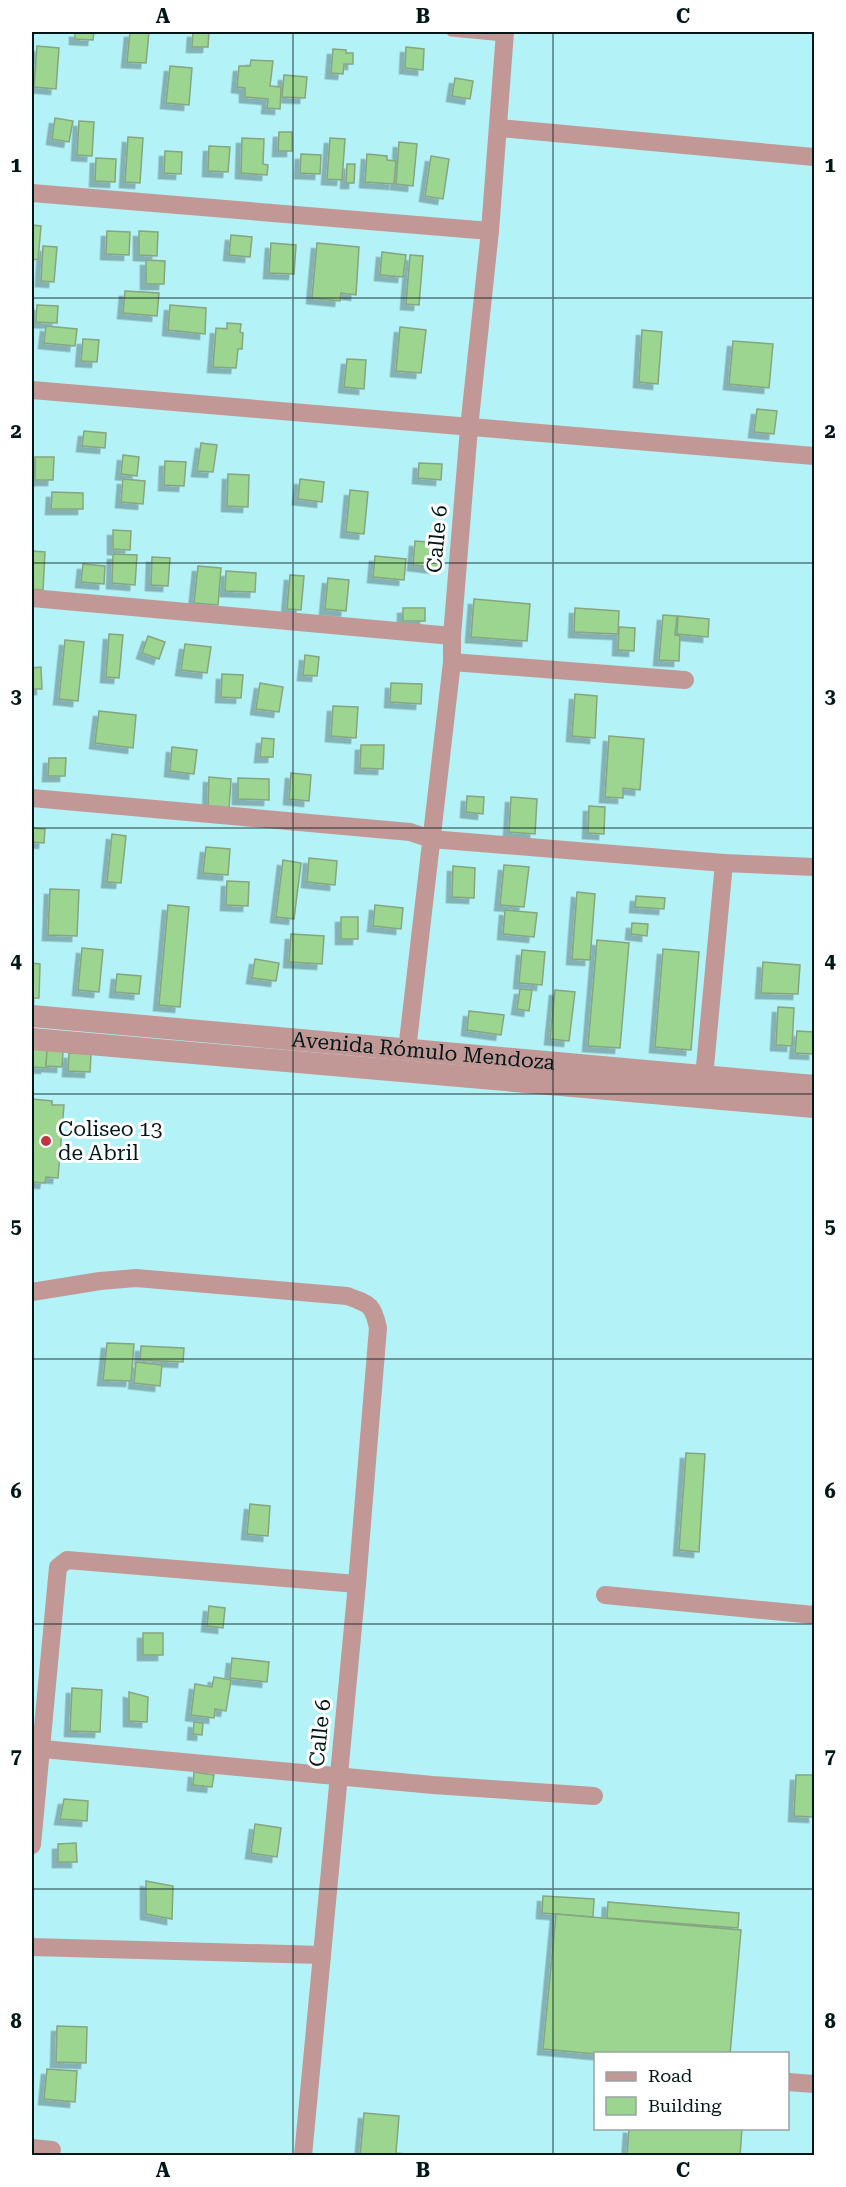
<svg xmlns="http://www.w3.org/2000/svg" width="846" height="2187" font-family="'Roboto Serif',serif">
	<defs>
		<filter id="shadow"><feDropShadow dx="-5.5" dy="5.5" stdDeviation="0" flood-color="#0004"/></filter>
	</defs>
	<rect width="100%" height="100%" fill="#b3f2f6"/>
	<g fill="#9bd590" stroke="#86a580" stroke-width="1.5" filter="url(#shadow)">
		<path d="M75,32H94L93,40L75,39Z"/>
		<path d="M130,32H149L146,63L127,62Z"/>
		<path d="M193,32H209L208,47H192Z"/>
		<path d="M37,46L59,48L56,89L34,87Z"/>
		<path d="M406,47L424,49L423,70L405,68Z"/>
		<path d="M333,49L346,50V53H353V64H344L343,74L331,73Z"/>
		<path d="M251,60L273,61L270,86L281,87L280,109L267,108L268,99L245,97V88L237,87L239,66H250Z"/>
		<path d="M170,66L192,68L189,105L166,103Z"/>
		<path d="M284,75L307,77L305,98L282,97Z"/>
		<path d="M455,78L473,81L470,99L452,96Z"/>
		<path d="M55,118L73,121L69,142L52,139Z"/>
		<path d="M79,121L94,122L92,156L77,155Z"/>
		<path d="M279,132H292V151H278Z"/>
		<path d="M128,137L143,138L140,183L125,182Z"/>
		<path d="M242,138L264,139L263,164L268,165L267,175L241,173Z"/>
		<path d="M330,138L345,139L342,180L327,179Z"/>
		<path d="M399,142L417,144L413,186L396,184Z"/>
		<path d="M209,146L230,147L228,172L208,171Z"/>
		<path d="M165,151L182,152L181,174L164,173Z"/>
		<path d="M301,154L321,155L320,174L300,173Z"/>
		<path d="M367,154L387,156V160L396,161L394,184L365,182Z"/>
		<path d="M431,156L449,159L443,199L425,196Z"/>
		<path d="M96,158L116,159L115,182L95,181Z"/>
		<path d="M347,164H355L354,183H346Z"/>
		<path d="M32,225L41,226L38,260L32,259Z"/>
		<path d="M107,231L130,232L129,255L106,254Z"/>
		<path d="M139,231L158,232L157,256L139,255Z"/>
		<path d="M231,235L252,237L250,257L229,255Z"/>
		<path d="M271,243L296,245L294,274L269,273Z"/>
		<path d="M317,243L359,247L356,295L341,293L340,301L312,298Z"/>
		<path d="M43,246L57,247L54,282L41,281Z"/>
		<path d="M382,252L406,255L403,277L380,275Z"/>
		<path d="M410,255L423,256L419,305L406,304Z"/>
		<path d="M146,260L165,261L164,284H146Z"/>
		<path d="M125,291L159,293L157,316L123,313Z"/>
		<path d="M37,305L58,306L57,323L36,322Z"/>
		<path d="M170,305L206,308L205,334L168,330Z"/>
		<path d="M227,323L241,324L240,332L243,333L242,349H238L236,368L213,367L216,328L227,329Z"/>
		<path d="M46,326L77,329L75,346L44,343Z"/>
		<path d="M400,327L426,330L421,373L396,371Z"/>
		<path d="M642,330L662,332L658,384L639,382Z"/>
		<path d="M83,339L99,340L97,362L81,361Z"/>
		<path d="M733,341L773,344L769,388L729,384Z"/>
		<path d="M347,359L366,360L364,389L344,387Z"/>
		<path d="M757,409L777,411L774,434L754,432Z"/>
		<path d="M84,431L106,433L105,448L82,446Z"/>
		<path d="M201,443L217,445L213,472L197,471Z"/>
		<path d="M123,455L139,457L137,476L121,474Z"/>
		<path d="M35,457H54L53,480H35Z"/>
		<path d="M165,461L186,462L184,486L164,485Z"/>
		<path d="M419,463L442,464L441,480L418,478Z"/>
		<path d="M228,474L249,475L248,507L227,506Z"/>
		<path d="M123,479L145,481L143,504L121,502Z"/>
		<path d="M300,479L324,482L322,502L298,499Z"/>
		<path d="M350,490L368,492L364,534L346,532Z"/>
		<path d="M52,492L83,493V509H51Z"/>
		<path d="M113,530L131,531L130,550L113,549Z"/>
		<path d="M415,541L439,543L437,568L413,565Z"/>
		<path d="M32,551L45,552L43,590L32,589Z"/>
		<path d="M113,554L137,555L135,585L112,583Z"/>
		<path d="M375,556L406,559L404,580L373,577Z"/>
		<path d="M152,557L170,558L168,586L151,585Z"/>
		<path d="M83,564L105,566L104,584L81,582Z"/>
		<path d="M198,566L221,568L218,605L194,603Z"/>
		<path d="M226,571L256,573L255,592L225,591Z"/>
		<path d="M290,575L304,576L301,610L287,609Z"/>
		<path d="M328,578L349,580L346,611L325,609Z"/>
		<path d="M474,599L530,604L527,641L471,637Z"/>
		<rect x="403" y="608" width="22" height="13"/>
		<path d="M575,608L619,611L618,634L574,632Z"/>
		<path d="M663,615L677,616L675,635L680,636L679,661L659,660Z"/>
		<path d="M678,616L709,619L708,637L677,634Z"/>
		<path d="M619,627L635,628L634,651L618,650Z"/>
		<path d="M109,634L123,635L119,678L106,677Z"/>
		<path d="M148,636L165,642L159,659L142,653Z"/>
		<path d="M65,640L84,642L78,701L59,699Z"/>
		<path d="M185,644L211,647L207,673L181,670Z"/>
		<path d="M305,655L319,657L317,676L303,675Z"/>
		<path d="M41,667L42,689H32V668Z"/>
		<path d="M222,674L243,675L241,698L221,697Z"/>
		<path d="M260,683L283,687L279,712L256,709Z"/>
		<path d="M391,683L422,684L421,704L390,702Z"/>
		<path d="M575,694L597,696L595,738L572,736Z"/>
		<path d="M333,706L358,707L356,738L331,736Z"/>
		<path d="M99,711L136,715L133,748L95,743Z"/>
		<path d="M609,736L644,739L640,790L623,788V798L605,797Z"/>
		<path d="M262,738L274,739L273,757H260Z"/>
		<path d="M361,745H384L383,769L360,768Z"/>
		<path d="M172,747L197,750L194,774L170,771Z"/>
		<path d="M49,758H66L65,776H48Z"/>
		<path d="M291,773L311,775L309,801L289,799Z"/>
		<path d="M209,777L231,779L229,810L208,808Z"/>
		<path d="M238,778L269,779V800L238,799Z"/>
		<path d="M467,796L484,797L483,814L466,812Z"/>
		<path d="M511,797L537,799L535,834L509,832Z"/>
		<path d="M589,806L605,807L604,834L588,833Z"/>
		<path d="M32,828L45,829L44,843L32,842Z"/>
		<path d="M112,834L126,836L121,883L107,882Z"/>
		<path d="M206,847L230,849L228,875L203,873Z"/>
		<path d="M309,858L337,861L335,885L307,882Z"/>
		<path d="M283,860L301,863L294,919L276,917Z"/>
		<path d="M504,865L529,867L524,907L500,905Z"/>
		<path d="M453,866L475,868L474,898L452,897Z"/>
		<path d="M227,881L249,882L248,906L226,905Z"/>
		<path d="M50,889L79,890L77,936L48,935Z"/>
		<path d="M577,892L595,894L590,960L572,959Z"/>
		<path d="M636,896L665,898L664,909L635,907Z"/>
		<path d="M168,905L189,907L180,1007L159,1005Z"/>
		<path d="M375,905L403,908L401,929L373,926Z"/>
		<path d="M505,910L537,913L534,937L503,934Z"/>
		<rect x="341" y="917" width="17" height="22"/>
		<path d="M632,923L648,924L647,936L631,934Z"/>
		<path d="M291,934L324,936L322,964L289,962Z"/>
		<path d="M597,940L629,943L620,1048L588,1046Z"/>
		<path d="M82,948L103,950L99,992L78,990Z"/>
		<path d="M663,949L699,952L691,1050L655,1047Z"/>
		<path d="M522,950L545,952L542,985L519,983Z"/>
		<path d="M255,959L279,963L276,981L252,978Z"/>
		<path d="M763,962L800,965L798,994L761,993Z"/>
		<path d="M32,963L40,964L39,998H32Z"/>
		<path d="M117,974L141,976L139,994L115,992Z"/>
		<path d="M520,989L532,990L529,1011L517,1009Z"/>
		<path d="M555,990L575,992L569,1041L550,1039Z"/>
		<path d="M778,1007L794,1008L792,1046L776,1045Z"/>
		<path d="M469,1011L504,1015L501,1035L467,1030Z"/>
		<path d="M797,1031L814,1032V1054L795,1053Z"/>
		<path d="M32,1049L47,1050L46,1068L32,1067Z"/>
		<path d="M47,1050L63,1051L62,1067L46,1066Z"/>
		<path d="M69,1053L91,1054L90,1072L68,1071Z"/>
		<path d="M32,1099L52,1101V1105H64L58,1178L46,1177L45,1183L32,1182Z"/>
		<path d="M107,1343L134,1344L131,1381L103,1380Z"/>
		<path d="M141,1346L184,1348L183,1362L140,1360Z"/>
		<path d="M136,1362L162,1365L160,1386L134,1383Z"/>
		<path d="M686,1453L705,1454L699,1552L679,1550Z"/>
		<path d="M250,1504L270,1506L268,1536L247,1534Z"/>
		<path d="M209,1606L225,1608L223,1628L207,1626Z"/>
		<rect x="143" y="1633" width="20" height="22"/>
		<path d="M232,1658L269,1662L267,1682L230,1678Z"/>
		<path d="M214,1677L231,1680L226,1711L215,1709L214,1718L191,1715L195,1684L212,1687Z"/>
		<path d="M72,1688L102,1690L100,1732L70,1731Z"/>
		<path d="M129,1692L148,1697L147,1722L129,1721Z"/>
		<path d="M194,1722L203,1723L202,1735L193,1734Z"/>
		<path d="M194,1772L214,1775L212,1787L193,1785Z"/>
		<path d="M796,1775H814V1817L794,1816Z"/>
		<path d="M64,1799L88,1801L87,1821L60,1819Z"/>
		<path d="M255,1824L281,1828L277,1857L251,1853Z"/>
		<path d="M76,1843L77,1862H58V1844Z"/>
		<path d="M146,1881L173,1886L172,1919L146,1914Z"/>
		<path d="M543,1896L594,1899L593,1917L542,1913Z"/>
		<path d="M608,1902L739,1913L738,1928L607,1918Z"/>
		<path d="M556,1914L741,1930L730,2054H596L543,2049Z"/>
		<path d="M57,2026L87,2027L86,2063L56,2062Z"/>
		<path d="M47,2069L77,2071L75,2102L44,2099Z"/>
		<path d="M364,2113L399,2116L396,2153L428,2156H360Z"/>
		<path d="M629,2128H742L740,2156H627Z"/>
	</g>
	<g fill="none" stroke-linecap="round" stroke-linejoin="round">
		<path stroke="#c29897" stroke-width="9" d="M451,32L504,37"/>
		<g stroke="#c29897" stroke-width="18">
			<path d="M499,128L814,157"/>
			<path d="M32,193L490,231"/>
			<path d="M32,390L814,456"/>
			<path d="M32,598L452,636"/>
			<path d="M452,662L685,680"/>
			<path d="M32,798L410,832L431,839L724,863L814,867"/>
			<path d="M407,1050L452,662V636L469,428L490,231L505,32"/>
			<path d="M703,1088L724,863"/>
			<path d="M32,1292L100,1281L136,1278L347,1296C369,1304 373,1304 378,1328L357,1584L303,2156"/>
			<path d="M605,1595L814,1615"/>
			<path d="M32,1748L433,1785L594,1796"/>
			<path d="M32,1845L58,1567L67,1560L357,1584"/>
			<path d="M32,1947L322,1955"/>
			<path d="M788,2082L814,2084"/>
			<path d="M32,2148L52,2150"/>
		</g>
		<g stroke="#c29897" stroke-width="22">
			<path id="s1" d="M32,1016L814,1086"/>
			<path d="M32,1039L814,1107"/>
		</g>
	</g>
	<path fill="none" stroke="#001718" stroke-width="1.5" stroke-opacity="0.55" d="M293,32V2156M553,32V2156M32,298H814M32,563H814M32,828H814M32,1094H814M32,1359H814M32,1624H814M32,1889H814"/>
	<circle fill="#c33241" stroke="#fff" stroke-width="2" cx="46" cy="1141" r="6"/>
	<g text-anchor="middle" stroke-width="6" stroke-linejoin="round" paint-order="stroke">
		<g font-size="21" fill="#001718" stroke="#fff">
			<text transform="translate(437 539) rotate(-85)" y="7">Calle 6</text>
			<text dy="7" stroke="none"><textPath href="#s1" startOffset="393">Avenida Rómulo Mendoza</textPath></text>
			<text transform="translate(320 1733) rotate(-84)" y="7">Calle 6</text>
		</g>
		<g font-size="21" fill="#001718" stroke="#fff" text-anchor="start">
			<text x="58" y="1136">Coliseo 13<tspan x="58" dy="24">de Abril</tspan></text>
		</g>
	</g>
	<rect width="846" height="2187" fill="none" stroke="#ffffff" stroke-width="66"/>
	<rect x="594" y="2052" width="195" height="78" fill="#ffffff" stroke="#99a2a3" stroke-width="1.5"/>
	<rect x="606" y="2072" width="30" height="9" fill="#c29897" stroke="#99a2a3" stroke-width="1.5"/>
	<text x="648" y="2082" font-size="18" fill="#001718">Road</text>
	<rect x="606" y="2097" width="30" height="18" fill="#9bd590" stroke="#99a2a3" stroke-width="1.5"/>
	<text x="648" y="2112" font-size="18" fill="#001718">Building</text>
	<rect x="33" y="33" width="780" height="2121" fill="none" stroke="#001718" stroke-width="2"/>
	<g font-size="20" text-anchor="middle" font-weight="bold" fill="#001718">
		<text x="163" y="23">A</text>
		<text x="423" y="23">B</text>
		<text x="683" y="23">C</text>
		<text x="16" y="172">1</text>
		<text x="830" y="172">1</text>
		<text x="16" y="438">2</text>
		<text x="830" y="438">2</text>
		<text x="16" y="703">3</text>
		<text x="830" y="703">3</text>
		<text x="16" y="968">4</text>
		<text x="830" y="968">4</text>
		<text x="16" y="1233">5</text>
		<text x="830" y="1233">5</text>
		<text x="16" y="1498">6</text>
		<text x="830" y="1498">6</text>
		<text x="16" y="1763">7</text>
		<text x="830" y="1763">7</text>
		<text x="16" y="2028">8</text>
		<text x="830" y="2028">8</text>
		<text x="163" y="2177">A</text>
		<text x="423" y="2177">B</text>
		<text x="683" y="2177">C</text>
	</g>
</svg>
